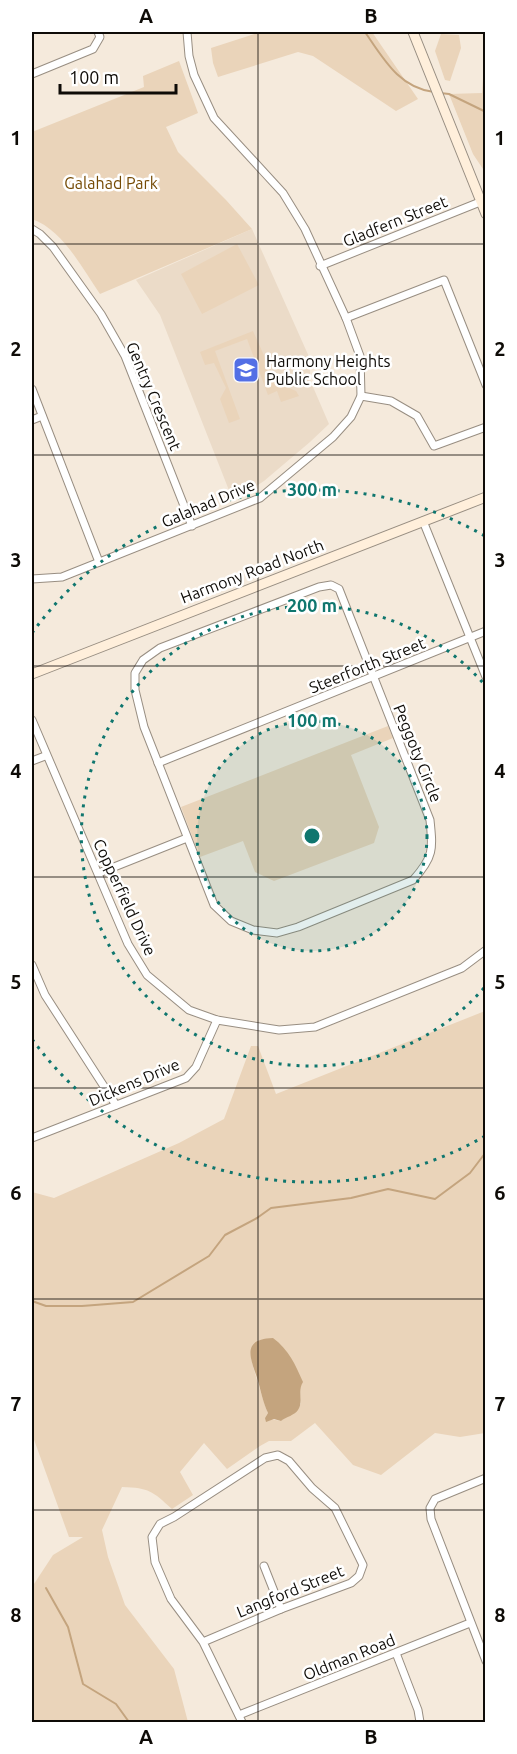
<svg xmlns="http://www.w3.org/2000/svg" width="517" height="1754" font-family="Ubuntu,sans-serif">
	<rect width="100%" height="100%" fill="#f5eadc"/>
	<path fill="#ebdbc8" d="M252,229L310,359V380L329,424L310,442L264,481L247,492L232,498L160,315L136,280Z"/>
	<g fill="#ead4ba" fill-rule="evenodd">
		<path d="M261,32H372L418,99L396,111L313,56L298,52L218,77L213,63L211,48Z"/>
		<path d="M441,34L459,35L461,48L450,81L445,80L435,51Z"/>
		<path d="M179,61L198,113L166,127L178,152L226,200L252,229L100,294C82,268 63,230 32,219V132L144,87L143,76Z"/>
		<path d="M484,63H486L485,172L473,154L449,94L482,93Z"/>
		<path d="M237,244L259,285L202,314L181,274Z"/>
		<path d="M253,331L276,382L296,391L299,396L281,402L277,391L268,395L247,339L215,351L240,419L229,423L220,399L226,388L214,363L205,365L200,352Z"/>
		<path d="M388,726L393,738L351,755L379,827L374,843L274,881L255,872L243,841L200,857L181,807Z"/>
		<path d="M485,1011V1433L460,1437L435,1433L381,1475L353,1465L315,1423L291,1441H269L260,1446L227,1469L204,1443L180,1472L193,1495L172,1509C152,1491 150,1488 122,1487L102,1530L108,1557L125,1605L174,1669L188,1722H32V1617L34,1616L32,1608V1587L53,1555L83,1537H69L32,1434V1192L54,1198L179,1143L224,1119L251,1046H258L276,1094ZM265,1339L300,1387L301,1404L281,1421L265,1418L268,1413C263,1402 261,1391 257,1380C253,1365 243,1343 265,1339Z"/>
	</g>
	<path fill="#c4a47e" d="M273,1338C289,1350 295,1364 303,1382C297,1391 304,1401 298,1410C295,1415 286,1417 281,1421L274,1419L266,1422L265,1418L268,1413C263,1402 261,1392 258,1381C251,1359 240,1339 273,1338Z"/>
	<g fill="none" stroke-linecap="round" stroke-linejoin="round">
		<g stroke="#c4a47e" stroke-width="2">
			<path d="M365,32C383,58 399,88 434,92"/>
			<path d="M440,93L449,94L486,112"/>
			<path d="M32,1301L46,1306H82L133,1302L209,1256L225,1235L257,1218L271,1208L351,1198L388,1189L435,1199L470,1173L486,1152"/>
			<path d="M46,1588L68,1627L83,1684L116,1704L129,1722"/>
		</g>
		<g stroke="#988e82" stroke-width="9">
			<g id="street">
				<path d="M32,74L93,49L100,37L98,32"/>
				<path d="M32,229L40,234L53,247L101,314L125,356L192,526"/>
				<path d="M320,266L480,202"/>
				<path d="M346,318L444,280L486,385"/>
				<path d="M32,389L99,562"/>
				<path d="M361,396L391,401L417,416L434,446L486,427"/>
				<path d="M32,420L42,416"/>
				<path d="M423,521L486,677"/>
				<path d="M32,579L62,577L260,498L333,437L351,417L361,396L360,356L346,318L305,229L283,193L214,118L194,75L189,56L187,32"/>
				<path d="M331,585L339,589L430,820C433,849 434,857 413,880L298,927L277,933L253,930L231,921L214,905L144,727L135,690V673L143,660L160,648L319,587Z"/>
				<path d="M32,720L128,944L147,975L189,1010L217,1020L279,1030L315,1027L462,968L486,950"/>
				<path d="M32,761L45,756"/>
				<path d="M158,763L486,631"/>
				<path d="M99,873L187,838"/>
				<path d="M32,965L45,995L116,1105"/>
				<path d="M32,1138L186,1078L196,1067L217,1020"/>
				<path d="M486,1478L435,1499L430,1508L431,1519L486,1661"/>
				<path d="M264,1566L281,1609"/>
				<path d="M203,1642L281,1609L351,1583L359,1576L363,1565L335,1508L312,1488L289,1461L278,1455L265,1458L174,1517L160,1524L152,1537L155,1562L171,1599L203,1642L242,1722"/>
				<path d="M396,1653L418,1710L420,1722"/>
				<path d="M239,1715L470,1623"/>
			</g>
		</g>
		<g stroke="#988e82" stroke-width="11">
			<g id="secondary">
				<path d="M413,32L486,214"/>
				<path d="M32,674L486,497"/>
			</g>
		</g>
		<use href="#street" stroke="#fff" stroke-width="7"/>
		<use href="#secondary" stroke="#ffefdb" stroke-width="9"/>
	</g>
	<path fill="none" stroke="#0e0b07" stroke-width="1.5" stroke-opacity="0.55" d="M258,32V1722M32,244H486M32,455H486M32,666H486M32,877H486M32,1088H486M32,1299H486M32,1510H486"/>
	<circle cx="312" cy="836" r="115" fill="#0f766e" fill-opacity=".12"/>
	<g fill="none" stroke="#0f766e" stroke-width="3" stroke-dasharray="3 6">
		<circle cx="312" cy="836" r="115"/>
		<path d="M484 988A230 230 0 1 1 484 684"/>
		<path d="M485 1136A346 346 0 0 1 32 1039M32 633A346 346 0 0 1 485 536"/>
	</g>
	<defs>
		<g id="school-square" transform="scale(1.35)"><rect x="-9" y="-9" width="18" height="18" rx="4" fill="#536fe5" stroke="#fff"/><path d="M0-5L7-2L0 1L-7-2ZM-4 1L0 2.5L4 1V4Q0 6-4 4Z" fill="#fff"/></g>
	</defs>
	<g fill-rule="evenodd">
		<use href="#school-square" x="246" y="370"/>
	</g>
	<g text-anchor="middle" stroke-width="5" stroke-linejoin="round" paint-order="stroke">
		<g font-size="16" fill="#754a04" stroke="#fff">
			<text x="111" y="189">Galahad Park</text>
		</g>
		<g font-size="16" fill="#0e0b07" stroke="#fff">
			<text transform="translate(395 221) rotate(-22)" y="6">Gladfern Street</text>
			<text transform="translate(154 396) rotate(67)" y="6">Gentry Crescent</text>
			<text transform="translate(208 503) rotate(-23)" y="6">Galahad Drive</text>
			<text transform="translate(252 571) rotate(-21)" y="6">Harmony Road North</text>
			<text transform="translate(367 665) rotate(-22)" y="6">Steerforth Street</text>
			<text transform="translate(418 753) rotate(68)" y="6">Peggoty Circle</text>
			<text transform="translate(125 897) rotate(65)" y="6">Copperfield Drive</text>
			<text transform="translate(134 1082) rotate(-23)" y="6">Dickens Drive</text>
			<text transform="translate(290 1591) rotate(-22)" y="6">Langford Street</text>
			<text transform="translate(349 1657) rotate(-22)" y="6">Oldman Road</text>
		</g>
		<g font-size="16" fill="#0e0b07" stroke="#fff" text-anchor="start">
			<text x="266" y="367">Harmony Heights<tspan x="266" dy="18">Public School</tspan></text>
		</g>
	</g>
	<circle cx="312" cy="836" r="9" fill="#0f766e" stroke="#fff" stroke-width="3"/>
	<g font-size="18" text-anchor="middle" font-weight="bold" fill="#0f766e" stroke="#fff" stroke-width="5" stroke-linejoin="round" paint-order="stroke">
		<text x="312" y="496">300 m</text>
		<text x="312" y="612">200 m</text>
		<text x="312" y="727">100 m</text>
	</g>
	<rect width="517" height="1754" fill="none" stroke="#ffffff" stroke-width="66"/>
	<path d="M60 84v9h116v-9" fill="none" stroke="#0e0b07" stroke-width="3"/>
	<text x="69" y="84" font-size="18" fill="#0e0b07" stroke="#ffffff" stroke-width="4.5" paint-order="stroke">100 m</text>
	<rect x="33" y="33" width="451" height="1688" fill="none" stroke="#0e0b07" stroke-width="2"/>
	<g font-size="20" text-anchor="middle" font-weight="bold" fill="#0e0b07">
		<text x="146" y="23">A</text>
		<text x="371" y="23">B</text>
		<text x="16" y="145">1</text>
		<text x="500" y="145">1</text>
		<text x="16" y="356">2</text>
		<text x="500" y="356">2</text>
		<text x="16" y="567">3</text>
		<text x="500" y="567">3</text>
		<text x="16" y="778">4</text>
		<text x="500" y="778">4</text>
		<text x="16" y="989">5</text>
		<text x="500" y="989">5</text>
		<text x="16" y="1200">6</text>
		<text x="500" y="1200">6</text>
		<text x="16" y="1411">7</text>
		<text x="500" y="1411">7</text>
		<text x="16" y="1622">8</text>
		<text x="500" y="1622">8</text>
		<text x="146" y="1744">A</text>
		<text x="371" y="1744">B</text>
	</g>
</svg>
